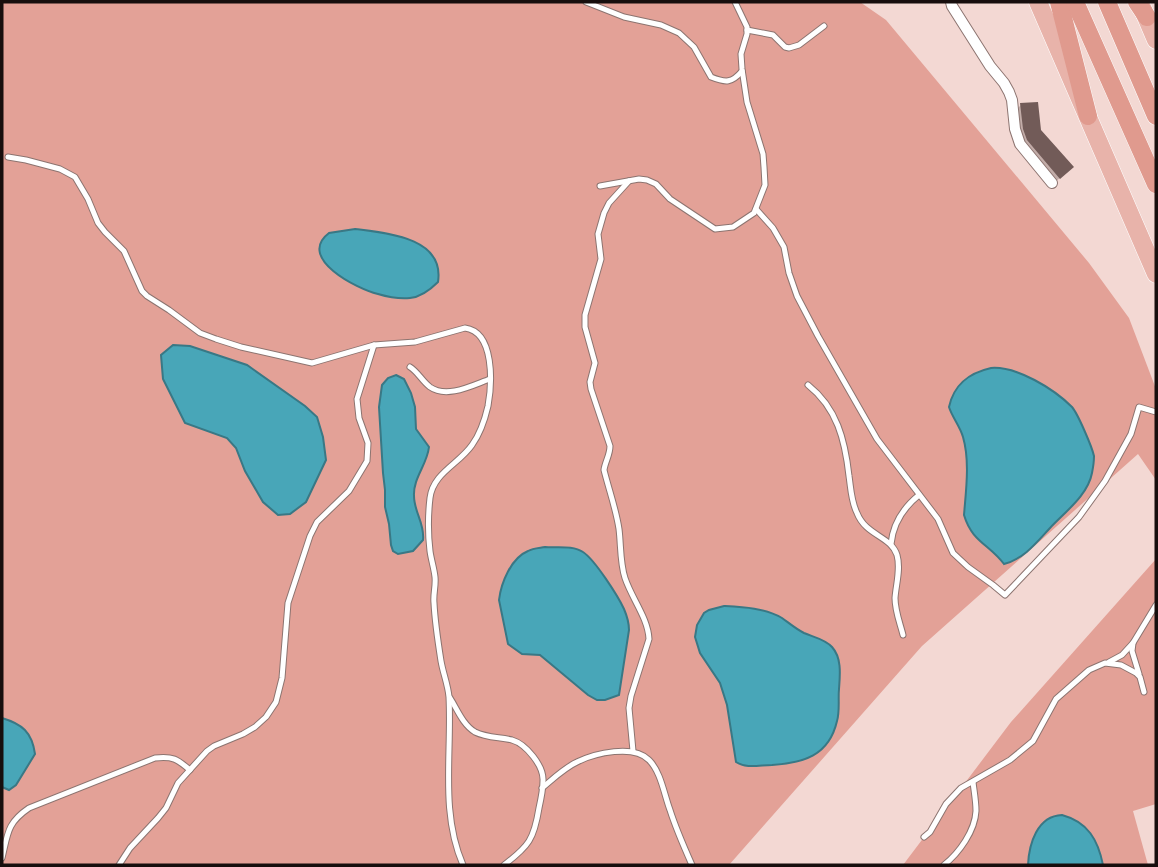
<svg xmlns="http://www.w3.org/2000/svg" width="1158" height="867" font-family="'Titillium Web',sans-serif">
	<rect width="100%" height="100%" fill="#f3d8d3"/>
	<g fill="#e3a197">
		<path d="M2,2H860L886,20L1089,263L1129,318L1156,389V480L1138,454L922,646L729,865H2Z"/>
		<path d="M1156,559V804L1133,811L1148,865H903L1011,722Z"/>
	</g>
	<g fill="#48a6b8" stroke="#397885" stroke-width="2">
		<path d="M355,229C385,233 445,237 438,282C430,290 421,297 410,298C400,299 388,297 378,294C357,289 296,258 329,233Z"/>
		<path d="M173,345L190,346L247,365L305,406L317,417L323,437L326,460L306,502L290,514L278,515L263,502L245,471L236,448L227,438L185,423L163,379L161,355Z"/>
		<path d="M991,368C1017,366 1054,389 1072,407C1078,414 1092,447 1094,456C1094,461 1093,468 1092,473C1088,495 1065,512 1050,528C1037,542 1024,559 1004,564C989,544 972,542 964,515C966,490 970,461 963,437C960,426 952,417 949,407C954,384 969,373 991,368Z"/>
		<path d="M396,375L404,379L411,393L415,407L416,429L429,447C427,465 413,478 414,496C414,512 425,524 423,540L413,551L398,554L393,551L391,545L389,524L385,507V490L383,473L379,407L382,385L388,378Z"/>
		<path d="M545,547C557,548 573,545 583,552C595,560 618,596 624,609C627,616 629,623 629,630L619,695L605,700H597L588,695L540,655L522,654L508,644L499,600C501,583 511,558 528,551C533,548 540,548 545,547Z"/>
		<path d="M724,606C743,607 765,608 782,618C789,623 796,629 804,633C813,637 825,639 832,647C842,658 840,675 839,689C838,699 840,711 837,721C829,756 803,763 772,765C760,765 746,769 736,762L727,705L720,683L700,653L695,637L697,625L704,613L709,610Z"/>
		<path d="M2,718C22,724 32,732 35,754L16,785L9,790L2,787Z"/>
		<path d="M1062,815C1088,822 1098,840 1103,865H1028C1029,844 1037,816 1062,815Z"/>
	</g>
	<path fill="#0003" d="M1021,105L1040,131L1063,175L1051,186L1019,148L1013,113Z"/>
	<path fill="#725b58" d="M1038,102L1041,130L1074,167L1060,179L1027,140L1023,129L1020,103Z"/>
	<g fill="none" stroke-linecap="round" stroke-linejoin="round">
		<g stroke="#8c7470" stroke-width="7">
			<g id="service">
				<path d="M586,2L624,17L661,25L679,33L694,47L711,77C726,83 732,83 742,71"/>
				<path d="M747,30L773,35L785,47L789,48L799,45L824,26"/>
				<path d="M8,157L26,160L60,169L75,177L88,199L98,223L105,232L124,251L142,291L147,296L169,310L200,333L216,339L241,347L312,363L374,345L415,342L465,328C495,332 492,384 488,406C485,419 480,434 472,445C459,464 433,473 430,498C428,515 428,534 430,551C431,559 434,568 435,577C436,586 433,594 434,603C435,623 438,642 441,661C443,673 448,685 449,697C452,754 440,812 463,865"/>
				<path d="M629,181L609,203L604,213L598,234L601,259L585,315V327L595,363L590,382L591,389L610,446C610,455 605,462 604,470C609,490 616,509 619,529C621,545 620,563 625,578C632,599 648,618 649,639L631,696L629,708L633,751"/>
				<path d="M600,186L639,179L647,180L656,184L670,199L715,229L733,227L754,213L765,185L764,167L763,154L747,102L742,69L741,54L747,34V27L735,2"/>
				<path d="M756,209L773,228L784,247L789,273L797,296L818,336L877,439L938,519L953,553L968,567L993,585L1005,595L1079,517L1105,481L1131,434L1139,407L1156,412"/>
				<path d="M410,367C418,372 422,381 430,387C447,399 473,385 490,379"/>
				<path d="M808,385C837,408 845,440 849,476C851,489 851,501 857,513C866,536 891,536 897,555C901,569 896,584 895,598C895,611 900,623 903,635"/>
				<path d="M891,544C893,523 903,508 919,495"/>
				<path d="M1109,662L1122,655L1133,643"/>
				<path d="M1139,674L1132,651L1133,643L1156,605"/>
				<path d="M450,698C457,709 463,725 475,732C487,738 500,737 512,740C526,744 544,766 543,781C543,790 541,799 539,808C534,839 529,846 504,865"/>
				<path d="M542,788C553,779 564,768 577,762C595,753 634,744 649,760C661,772 664,794 670,810C676,829 684,847 692,865"/>
				<path d="M924,837L930,832L946,804L961,788L1010,760L1033,741L1056,699L1089,670L1105,663L1121,665L1136,673L1140,677L1144,692"/>
				<path d="M2,858C8,833 7,823 29,808L155,758C173,756 177,759 190,770"/>
				<path d="M119,865L130,848L158,818L166,808L178,783L207,751L214,746L243,734L255,727L266,717L276,702L282,678L288,603L310,536L317,522L349,491L367,461L368,443L359,418L357,399L374,345"/>
				<path d="M944,865C959,853 975,831 976,811C976,801 974,791 973,782"/>
			</g>
		</g>
		<g stroke="#8c7470" stroke-width="12">
			<path id="minor" d="M951,2L952,6L990,66L1004,83L1009,92L1012,100L1015,129L1020,144L1052,183"/>
		</g>
		<g stroke="#fff" stroke-width="19">
			<g id="primary">
				<path d="M1038,2L1156,274"/>
				<path d="M1141,5L1156,40"/>
			</g>
		</g>
		<g stroke="#fff" stroke-width="19">
			<g id="trunk">
				<path d="M1059,2L1088,116"/>
				<path d="M1075,2L1156,184"/>
				<path d="M1107,2L1156,116"/>
				<path d="M1137,2L1147,17"/>
			</g>
		</g>
		<use href="#service" stroke="#fff" stroke-width="5"/>
		<use href="#minor" stroke="#fff" stroke-width="10"/>
		<use href="#primary" stroke="#e8b3aa" stroke-width="18"/>
		<use href="#trunk" stroke="#e09a8e" stroke-width="18"/>
	</g>
	<rect width="1158" height="867" fill="none" stroke="#170e0d" stroke-width="7"/>
</svg>
